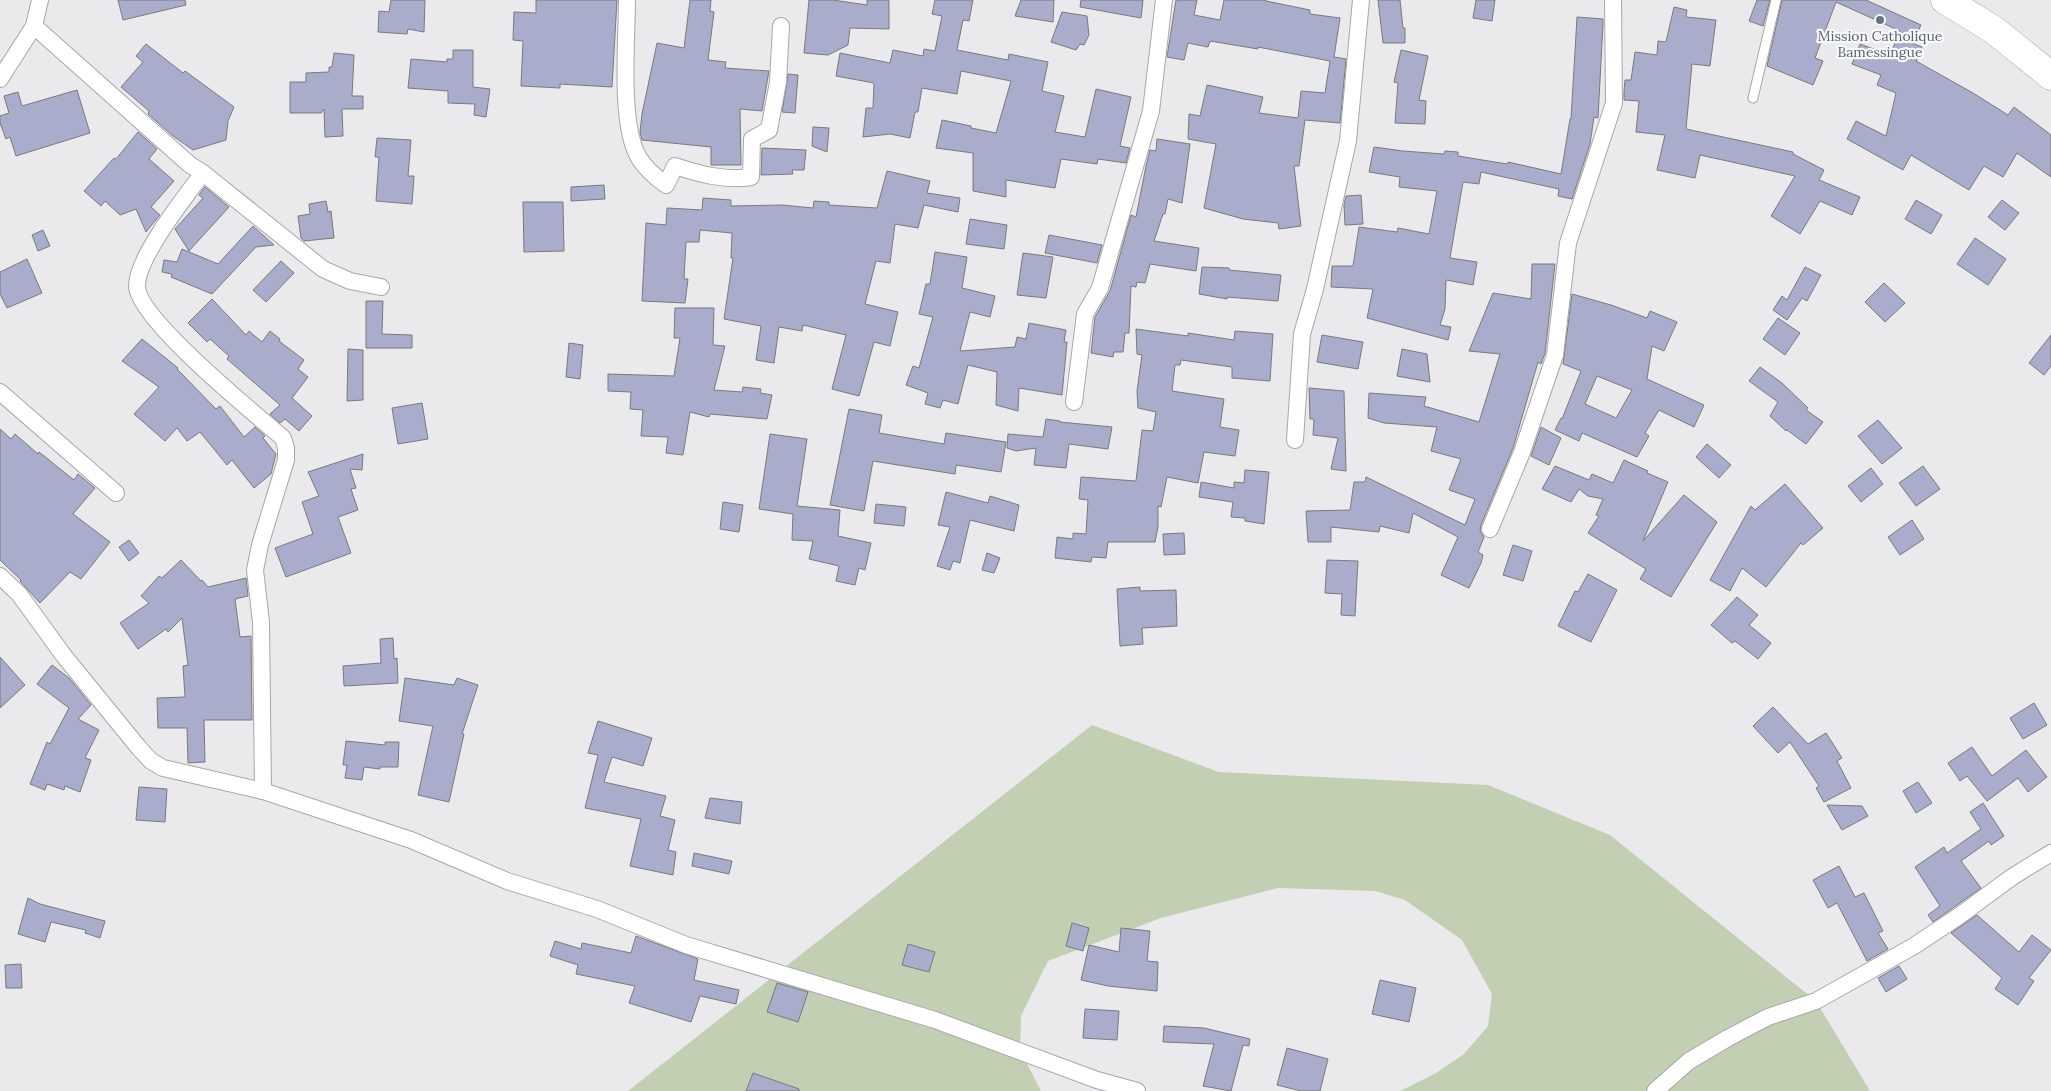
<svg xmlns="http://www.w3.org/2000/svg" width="2051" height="1091" font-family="Lora,serif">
	<rect width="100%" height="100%" fill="#eaeaed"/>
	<path fill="#c3cfb2" d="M1092,725L1219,772L1488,785L1610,835L1816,1001L1870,1091H1400L1436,1073L1464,1054L1488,1026L1492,994L1462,940L1405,900L1375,891L1278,888L1161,918L1048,961L1021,1016L1020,1050L1041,1091H628Z"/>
	<g fill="#a9acca" stroke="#797a7c" fill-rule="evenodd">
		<path d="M118,0H185L186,5L123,20Z"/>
		<path d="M391,0H425L424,32L408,29L407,34L378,32L379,11L389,12Z"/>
		<path d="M536,0H617L612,87L560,84V88L521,86L523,41L513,40L514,12L536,13Z"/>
		<path d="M690,0H711L710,11L714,12L708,60L726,62L725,68L769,71L762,111L740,109L741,165H711V147L642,140L640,132L642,114L657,43L684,48Z"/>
		<path d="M809,0H833L867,5V0H889V29L850,28L848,45L828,55L804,53Z"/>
		<path d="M935,0H973L969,21L963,20L957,50L1008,60L1009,54L1048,62L1042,91L1064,96L1055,132L1085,137L1096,89L1131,97L1120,146L1130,148L1126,163L1098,159L1097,164L1061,159L1055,188L1006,180V197L973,191V153L936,148L942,120L971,126V128L996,133L1011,81L961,71L957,94L922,88L918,112H915L910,138L890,134L863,137L866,108H873L874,83L836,76L840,53L890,63L893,50L923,56L924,49L935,51L942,16L932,14Z"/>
		<path d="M1021,0H1054L1053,22L1015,16Z"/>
		<path d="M1081,0H1143L1141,18L1080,7Z"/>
		<path d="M1176,0H1197L1194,15L1220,20L1224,0H1266V1L1310,10V14L1340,18L1334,57L1346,59L1340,123L1305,120L1299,166H1294L1301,226L1279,229L1278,223L1243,219L1204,208L1216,144L1188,139L1189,114L1200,116L1207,85L1263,97L1259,113L1298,118L1301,91L1325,93L1330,61L1258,47V49L1210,41L1208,47L1188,43L1184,60L1167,57Z"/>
		<path d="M1378,0H1400L1403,28H1405V43H1383Z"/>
		<path d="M1476,0H1495L1492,21L1473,18Z"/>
		<path d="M1757,0H1770L1763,26L1749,21Z"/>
		<path d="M1782,0H1866L1921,25L1912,43L1922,47L1916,61L1973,93L2008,115L2014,107L2051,135V177L2017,153L2003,177L1984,166L1969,190L1911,155L1903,170L1847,139L1856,121L1886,136L1896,93L1877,85L1881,75L1852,64L1860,44L1890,55L1900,31L1836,2L1815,58L1823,61L1813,85L1767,66Z"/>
		<path d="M1674,7L1687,10L1686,17L1716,20L1710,66L1692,64L1686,129L1793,152V154L1824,170L1819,180L1860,197L1852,215L1820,201L1800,234L1771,216L1795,176L1700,155L1695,178L1657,170L1665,135L1636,132L1639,101L1624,100V91L1625,80H1631L1635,52L1657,55L1658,41L1666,42Z"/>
		<path d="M1062,12L1087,16L1089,35L1084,45L1080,44L1076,50L1051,42Z"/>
		<path d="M1577,17L1603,19V24L1598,118L1594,117L1590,144L1572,199L1558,196L1559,189L1481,172L1479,184L1463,182L1450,258L1477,262L1473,285L1446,280L1445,309L1440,325L1451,327L1448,340L1367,318L1373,289L1331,287L1332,266H1353L1359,227L1397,232L1398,228L1429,234L1437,191L1399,187L1400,177L1369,172L1374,147L1403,151L1444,154L1445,151L1458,152V156L1507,164L1508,162L1561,174L1570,119H1571Z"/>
		<path d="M146,44L183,73L185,71L234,107L228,121L226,140L193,150L173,136L148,114L149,111L121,87L143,62L136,56Z"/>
		<path d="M453,50H473V87L490,89L486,117L474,115L475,104L448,103V91L408,88L411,59L447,62V59H453Z"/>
		<path d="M1401,50L1428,56L1419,100L1426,101L1425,124L1395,123L1398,83L1394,82Z"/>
		<path d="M334,53L354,55L352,96H363V109H342L343,136L325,137L324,109L321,113H290V82H306V73L329,72V67H332Z"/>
		<path d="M788,74L798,75L795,113L782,112Z"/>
		<path d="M77,90L90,133L16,156L10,137L6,139L0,123V116L9,113L4,96L18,92L22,106Z"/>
		<path d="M813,127L829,128L827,152L812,146Z"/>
		<path d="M138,132L157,149L149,159L174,181L151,207L160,215L146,232L136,209L120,215L105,201L101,206L84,191L114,158L116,159Z"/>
		<path d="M377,138L411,140L408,176H414L412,204L376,201L379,157H375Z"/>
		<path d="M1157,139L1190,144L1182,203L1168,199L1165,214H1163L1154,241L1199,248L1196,271L1150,264L1145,283L1137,282L1136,287L1131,286L1129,333H1125L1123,352H1114L1113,357L1091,353L1095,317L1110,291L1131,215L1136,217L1146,166L1150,150L1156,151Z"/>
		<path d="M762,148L806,150L804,170H792L793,174L761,175Z"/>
		<path d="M887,171L930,181L927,193L960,198L958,212L924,205L918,228L895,224L890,263L876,261L865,304L898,312L890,346L874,342L859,396L832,389L846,335L803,325L802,331L779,327L774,363L756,360L761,326L724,319L733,258H731L732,233L700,230L699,242H686L684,279H688L685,303L642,301L646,223L666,225L667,208L702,210L703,198L731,200V206L782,205L813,208L814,201L829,202V205L877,208Z"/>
		<path d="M604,185L605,199L571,201V187Z"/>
		<path d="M205,187L229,207L189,251L175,229L203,198L199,195Z"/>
		<path d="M1361,195L1363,224L1345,225L1344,205L1346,196Z"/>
		<path d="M1916,200L1942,215L1931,234L1905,219Z"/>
		<path d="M2002,200L2019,213L2005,230L1988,217Z"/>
		<path d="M326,201L328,212L331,211L334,238L304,241L301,238L298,216L310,214L309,204Z"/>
		<path d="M523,202H563L564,251L524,252Z"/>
		<path d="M970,219L1007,225L1004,249L966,244Z"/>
		<path d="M253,226L274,245L256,247L212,294L171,277L172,274L162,272L164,260L177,262L182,249L218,264Z"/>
		<path d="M43,230L50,246L38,251L32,235Z"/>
		<path d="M1049,235L1102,245L1097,263L1045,253Z"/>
		<path d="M1975,238L2006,259L1988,285L1957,264Z"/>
		<path d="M935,252L967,257L962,288L995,296L990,317L970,312L960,351L1015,347L1017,337L1026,339L1029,323L1066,330L1064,342H1067L1062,395L1019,388L1018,411L996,405L997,372L968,365L958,404L943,400L940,408L925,404L928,393L906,385L913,366L919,368L933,317L919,314L926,284H930Z"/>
		<path d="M1023,253L1053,257L1046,298L1017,295Z"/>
		<path d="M27,259L42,293L7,308L0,294V272Z"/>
		<path d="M281,261L294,273L266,302L253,290Z"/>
		<path d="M1532,264H1555L1545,353L1541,364L1538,362L1513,448L1481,525L1480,531L1484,537L1478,552L1483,555L1481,563L1469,588L1441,575L1458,537L1413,513L1409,533L1380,526L1379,532L1331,527V542H1308L1306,511L1350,510L1354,482H1365L1366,477L1465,525L1475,499L1449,490L1461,459L1431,451L1437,427L1384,423L1368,418L1369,393L1426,397L1424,406L1479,422L1500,354L1469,351L1493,293L1531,299Z"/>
		<path d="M1202,267L1229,268V270L1281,275L1278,301L1227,297V299L1199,294Z"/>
		<path d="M1805,267L1821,275L1807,301L1802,298L1787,320L1773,310L1782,296L1787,300Z"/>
		<path d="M1884,283L1905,303L1885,322L1865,302Z"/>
		<path d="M1572,294L1611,305L1647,318L1650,311L1677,322L1664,351L1652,346L1647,379L1704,405L1694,427L1659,410L1645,433L1649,436L1637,457L1582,433L1579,441L1555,430L1561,418L1562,419L1581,371L1563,364ZM1597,376L1632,390L1616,418L1585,404Z"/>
		<path d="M212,299L246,335L249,331L262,342L270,331L280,339L279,341L304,360L298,369L308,377L292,398L312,416L299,431L285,419L280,423L270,414L280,405L227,359L229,356L210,339L207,342L188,323Z"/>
		<path d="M366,301H383L382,334L412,335V348H366Z"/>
		<path d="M675,308H714L713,345L725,346L714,390L742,392L743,387L761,389L760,393L772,395L767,419L710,414L709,417L690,412L683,455L666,453L668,437L641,436L643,410L630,409L631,392L608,391V374L674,376L680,338H674Z"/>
		<path d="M1778,318L1800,333L1785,355L1763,339Z"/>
		<path d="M1136,329L1188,336V333L1234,340L1235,331L1273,334L1270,381L1232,378V367L1181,360L1180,365H1175L1172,391L1224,399L1220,427L1239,430L1235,456L1204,452L1198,483L1167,477L1161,507L1158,506V527L1155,542H1108L1106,558L1092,557L1091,562L1055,558L1057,537L1073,539V533L1086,534L1088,500L1079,499L1081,477L1136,481L1142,430L1153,431L1156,412L1138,408L1137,391L1142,355L1137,354Z"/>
		<path d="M1322,335L1363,342L1358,369L1317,362Z"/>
		<path d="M2051,335V366L2044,375L2029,363Z"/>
		<path d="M142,339L178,368L177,369L216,409L220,406L244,437L255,427L265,436L263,438L276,454L271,474L254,488L232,460L227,465L200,432L187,441L177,428L165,441L134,414L159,387L122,361Z"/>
		<path d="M569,343L583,345L580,379L566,377Z"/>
		<path d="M348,349L363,350V400L347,401Z"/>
		<path d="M1402,349L1427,354L1430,382L1397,376Z"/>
		<path d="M1760,367L1782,383L1808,408L1806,410L1823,422L1806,444L1787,430L1786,431L1770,416L1778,402L1749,381Z"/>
		<path d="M1309,388L1344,391L1346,471L1331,469L1338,438L1313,435L1314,419H1310Z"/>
		<path d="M422,403L428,439L398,444L392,408Z"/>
		<path d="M849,409L882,415L879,433L944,444L946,433L1006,442L1001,472L956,465L955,474L873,461L864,511L830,505Z"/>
		<path d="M1046,419L1060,421V422L1112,427L1108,449L1069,444L1066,468L1034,465L1036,448L1016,451L1007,448L1008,434L1043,437Z"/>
		<path d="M1878,420L1902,448L1882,464L1858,436Z"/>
		<path d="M1541,427L1561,438L1549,465L1531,456Z"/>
		<path d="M0,429L11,439L15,434L38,454L39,452L74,480L78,474L95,488L73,514L110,542L81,579L70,572L40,603L20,581L21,580L0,560Z"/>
		<path d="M770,434L807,439L797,506L840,510L838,536L871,543L865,570L859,568L855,585L836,581L839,566L809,559L813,541L792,540L793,514L759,509Z"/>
		<path d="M1707,444L1731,465L1719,478L1696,457Z"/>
		<path d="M363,454L362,470L350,469L356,488L351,489L358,510L338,517L351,553L286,577L275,548L313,534L302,502L319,496L308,472Z"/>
		<path d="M1624,460L1648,471L1647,473L1668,482L1643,541L1684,495L1717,522L1671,597L1640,579L1646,569L1588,533L1599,516L1596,515L1603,499L1588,496L1579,489L1571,502L1542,489L1555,466L1589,480L1592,474L1613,483Z"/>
		<path d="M1923,466L1940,489L1916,506L1899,483Z"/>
		<path d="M1871,468L1883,484L1861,502L1848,486Z"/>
		<path d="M1245,470L1269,472L1264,524L1245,521V518L1231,517L1233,502L1199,497L1201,482L1234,488V482L1244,483Z"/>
		<path d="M1785,484L1823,528L1803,545L1801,543L1766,587L1742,568L1730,591L1710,580L1751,506L1755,510Z"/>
		<path d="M946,492L988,503L990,496L1019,505L1014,531L970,520L960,563L953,561L950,570L937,566L950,527L938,525Z"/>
		<path d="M723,502L743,505L739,532L720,529Z"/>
		<path d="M876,504L906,507L904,526L874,523Z"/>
		<path d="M1912,520L1924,539L1900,555L1888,537Z"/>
		<path d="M1184,533L1185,554L1164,555L1163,534Z"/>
		<path d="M129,540L139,553L129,561L119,547Z"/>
		<path d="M1513,545L1532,551L1523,581L1503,575Z"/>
		<path d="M987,553L1000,558L994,573L982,570Z"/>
		<path d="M181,560L201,581L202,580L208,587L246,578L248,596L235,599L240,637L251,636L252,720H204L205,762L188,763L187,728H158L157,698L185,697L183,666L188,665L182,618L168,632L166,629L138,649L120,623L149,603L141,596L159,576L162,578Z"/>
		<path d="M1327,560L1358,561L1355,616L1341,615L1342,594L1325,593Z"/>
		<path d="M1588,574L1617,590L1591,642L1558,626L1575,591L1578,592Z"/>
		<path d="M1140,587V591L1176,590L1177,626L1142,628L1143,644L1120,646L1117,589Z"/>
		<path d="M1737,597L1758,615L1749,625L1771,643L1758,659L1735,641L1732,643L1711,625Z"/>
		<path d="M393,638L394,659L397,658L398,683L344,686L343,666L381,663L380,639Z"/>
		<path d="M0,657L25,685L0,708Z"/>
		<path d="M52,665L69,678L91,705L78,719L99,730L85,758L91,760L80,792L65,786L64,790L47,784L45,790L30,784L47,742L50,744L69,708L37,684Z"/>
		<path d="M405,678L454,685L457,678L478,685L462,734H464L449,802L418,795L433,726L399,721Z"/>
		<path d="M2034,703L2047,725L2023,739L2010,718Z"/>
		<path d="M1773,707L1808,744L1826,733L1842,758L1837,761L1851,788L1824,802L1816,788L1819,786L1790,742L1778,753L1753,726Z"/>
		<path d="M598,721L652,738L643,766L612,757L604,782L666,796L660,816L675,820L668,850L676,852L673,875L630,866L641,819L585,808L598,755L588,753Z"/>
		<path d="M346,741L385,745V742H399L398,767H380V769L364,767L362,780L345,778L347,765H343Z"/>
		<path d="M1972,747L1992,776L2026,750L2047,777L2028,792L2018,778L1987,801L1967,776L1960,781L1948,763Z"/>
		<path d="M1918,782L1932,803L1916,813L1903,791Z"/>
		<path d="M139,787L167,789L165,822L136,820Z"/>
		<path d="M710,798L742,802L740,824L705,818Z"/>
		<path d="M1983,803L2004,836L1991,845L1989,841L1961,861L1981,888L1933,922L1928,915L1940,906L1915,867L1944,847L1947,853L1981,829L1970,812Z"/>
		<path d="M1827,805L1862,806L1868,816L1842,830Z"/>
		<path d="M694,853L732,861L729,874L692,866Z"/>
		<path d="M1839,866L1855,897L1864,893L1883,931L1878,933L1888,949L1867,961L1837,903L1828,908L1813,880Z"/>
		<path d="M28,898L40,904L105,921L100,938L85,933L86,930L51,922L45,942L18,934Z"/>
		<path d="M1977,915L2019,952L2032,935L2051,950L2029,978L2034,981L2018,1005L1995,989L2002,978L1951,933Z"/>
		<path d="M1072,923L1089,928L1083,951L1066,946Z"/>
		<path d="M1121,928L1150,931L1147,961L1158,962L1157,991L1108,986L1081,980L1089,945L1119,952Z"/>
		<path d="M636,936L698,959L694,980L739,990L736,1004L700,996L691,1022L629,1003L635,986L576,974L578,965L550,956L555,941L581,949L582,943L631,953Z"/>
		<path d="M908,944L935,952L929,972L902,965Z"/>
		<path d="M21,964L22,988H6L5,965Z"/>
		<path d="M1899,966L1907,979L1886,992L1878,978Z"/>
		<path d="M1380,980L1416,988L1409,1022L1372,1014Z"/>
		<path d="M777,983L808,992L798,1022L767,1012Z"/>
		<path d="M1085,1009L1119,1011L1117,1040L1083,1038Z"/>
		<path d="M1164,1026L1204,1028L1250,1039L1249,1046L1243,1045L1231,1091L1203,1086L1214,1044L1163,1042Z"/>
		<path d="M1287,1048L1328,1059L1320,1091H1301L1277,1085Z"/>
		<path d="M753,1073L799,1089V1091H746Z"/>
	</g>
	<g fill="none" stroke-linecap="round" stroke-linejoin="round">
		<g stroke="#a7a7aa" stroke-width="11">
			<path id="lane" d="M1753,98L1776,0"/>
		</g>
		<g stroke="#a7a7aa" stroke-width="18">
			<g id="street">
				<path d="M627,0C627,40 619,125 639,158C646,169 655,177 666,185L675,166C699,174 725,181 751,177L752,139L769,130L778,82L781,26"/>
				<path d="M34,26L189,164L203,173C185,197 137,257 137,286C137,318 255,414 283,438L286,448V460L260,545L255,570L261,622L263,791"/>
				<path d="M0,79L34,26L40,0"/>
				<path d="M203,173L323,269L350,281L381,287"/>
				<path d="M0,392L116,493"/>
				<path d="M1074,402L1085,314L1100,288L1151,111L1164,0"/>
				<path d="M1295,440L1302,334L1315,289L1348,141L1361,0"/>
				<path d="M1490,529L1522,452L1555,355L1568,243L1614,103L1613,0"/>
				<path d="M0,576L19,594L64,656L139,748L151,761L163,768L263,791L411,840L507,881L597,909L686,945L935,1020L1097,1080L1137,1091"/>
				<path d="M1655,1091L1689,1061L1728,1038L1768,1017L1816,1001L1914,946L1959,916L2012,877L2051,853"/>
			</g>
		</g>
		<g stroke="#a7a7aa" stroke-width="29">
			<path id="highway" d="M1945,0L1994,30L2051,76"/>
		</g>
		<use href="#lane" stroke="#fff" stroke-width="9"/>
		<use href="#street" stroke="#fff" stroke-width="16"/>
		<use href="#highway" stroke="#fff" stroke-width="28"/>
	</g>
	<circle fill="#6b7280" stroke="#f7f8fa" stroke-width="2" cx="1880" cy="20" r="5"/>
	<g text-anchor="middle" stroke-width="4.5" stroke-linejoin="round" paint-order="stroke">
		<g font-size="14" fill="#5b616d" stroke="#f7f8fa">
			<text x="1880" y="41">Mission Catholique<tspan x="1880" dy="16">Bamessingue</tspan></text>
		</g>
	</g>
</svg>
